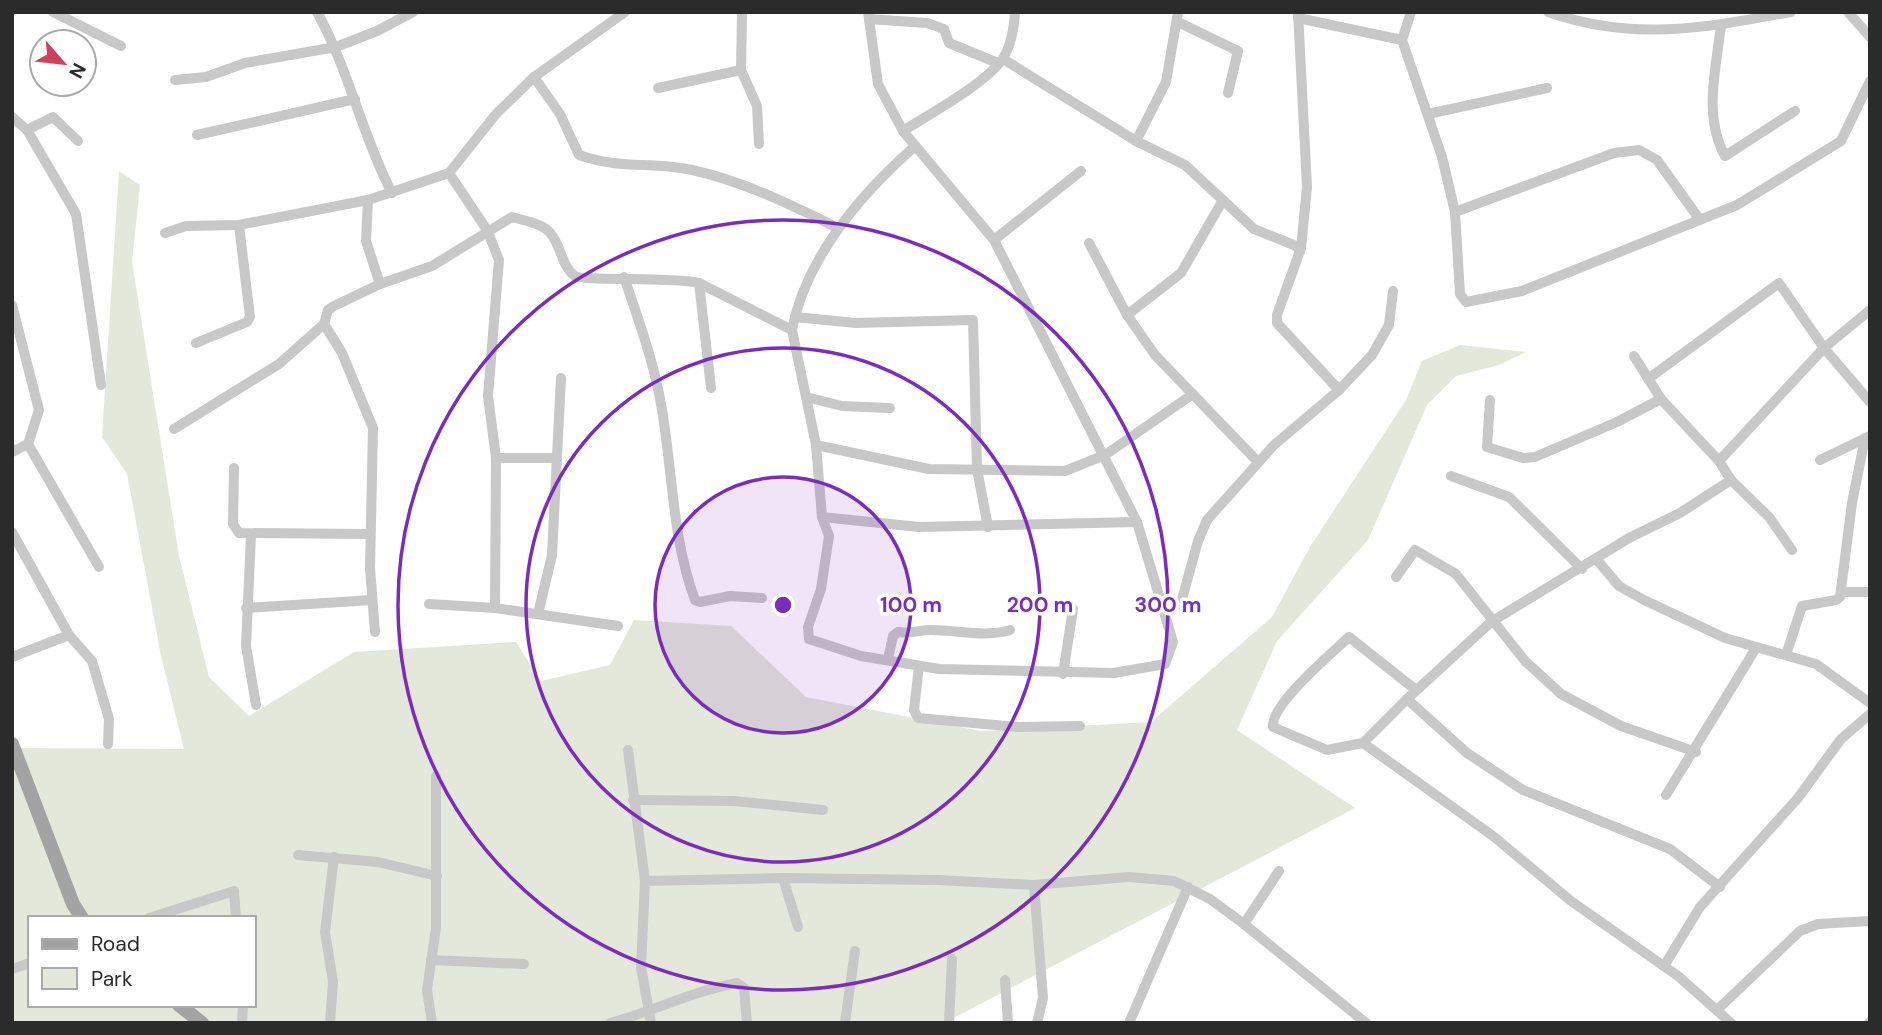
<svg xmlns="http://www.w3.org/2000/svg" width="1882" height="1035" font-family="'DM Sans',sans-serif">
	<rect width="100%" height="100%" fill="#fff"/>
	<path fill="#e3e8da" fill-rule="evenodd" d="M119,171L140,185L132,262L179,556L209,677L249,716L354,652L516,642L541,681L610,665L634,620L731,626L806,697L981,731L1151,722L1272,617L1310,547L1406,400L1422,361L1460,345L1526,352L1499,365L1456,376L1427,405L1368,540L1277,641L1237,730L1355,808L944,1023H12V748L184,749L161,656L127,474L102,437ZM30,918H254V1005H30Z"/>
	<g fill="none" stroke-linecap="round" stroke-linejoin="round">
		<g stroke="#c8c8c8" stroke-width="10">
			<path d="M53,12L121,46"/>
			<path d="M317,12C349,70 362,135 392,193"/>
			<path d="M742,12L741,70L757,106L759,144"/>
			<path d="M868,12L878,84L903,131L994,240L1137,522L1173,642L1165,664L1114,673L939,669L861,656L809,639L808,627L821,589L829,536L822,517L816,445L792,330C806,257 860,195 914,147"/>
			<path d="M1298,12L1307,187L1301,248L1277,315V323L1339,390"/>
			<path d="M1411,12L1402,40L1442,157L1455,212L1460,294L1466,302L1522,291L1737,205L1841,141L1870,81"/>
			<path d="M1548,12C1634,42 1704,28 1791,12"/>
			<path d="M1848,12L1870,37"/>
			<path d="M1298,18L1402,40"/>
			<path d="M869,19L927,23L944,29L949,43L998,63"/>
			<path d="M1178,22L1238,51L1228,93"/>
			<path d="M1721,25C1716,70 1703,116 1725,156L1795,111"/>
			<path d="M1003,59L1136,141L1185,165L1254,229L1301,248"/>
			<path d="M534,77L560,114L579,155C622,170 652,161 692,170C743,181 791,205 838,228"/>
			<path d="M175,80L206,77L245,63L336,47L377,31L413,12"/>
			<path d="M658,88L741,70"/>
			<path d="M1428,114L1547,88"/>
			<path d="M12,117L27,130L76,214L101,385"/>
			<path d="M27,130L53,117L78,141"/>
			<path d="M903,131C931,113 982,86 1002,60C1011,47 1014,27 1015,12"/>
			<path d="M197,135L355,99"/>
			<path d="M1136,141L1166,82L1178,12"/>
			<path d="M449,173L487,230L499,260L488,396L496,458L495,608"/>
			<path d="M368,200L366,241L380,284"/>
			<path d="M1455,212L1614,153L1639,150L1657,160L1700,220"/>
			<path d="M165,233L186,226L239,225L368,200L449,173L496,114L534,77L625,12"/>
			<path d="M994,240L1081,171"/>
			<path d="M1089,243L1127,315L1155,355L1258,462"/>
			<path d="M624,277C639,321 655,365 662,410C673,474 672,538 695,600L700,602L730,596L762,598"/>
			<path d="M699,283L711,388"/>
			<path d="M12,305L39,410L28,444L12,452"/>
			<path d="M1127,315L1181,273L1223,200"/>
			<path d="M795,317L856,323L973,320L977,469L988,527"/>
			<path d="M324,324L342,353L373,428L370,568L375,632"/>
			<path d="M196,343L247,322L250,317L239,225"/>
			<path d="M1634,356L1661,399L1719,461"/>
			<path d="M1648,379L1779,283L1824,348L1870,402"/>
			<path d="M806,397L842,406L890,408"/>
			<path d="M1490,400L1487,447L1523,458L1535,457L1617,422L1661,399"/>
			<path d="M174,429L279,364L324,324L328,310L334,306L380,284L432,266L512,217C525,221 543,223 551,234C561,246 562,267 575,276C582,281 676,277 699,283L792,330"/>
			<path d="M28,444L99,567"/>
			<path d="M816,445L929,469L1065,471L1105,455L1193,394"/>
			<path d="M496,458H557"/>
			<path d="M1820,460L1870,436"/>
			<path d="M234,468L233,524L239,533L370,534"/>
			<path d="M1451,476L1509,497L1582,569"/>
			<path d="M1731,480L1769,517L1792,550"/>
			<path d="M822,517L919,527L1137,522"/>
			<path d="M12,532L69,635L92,661L109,719L108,744"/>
			<path d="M251,535L246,646L256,705"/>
			<path d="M1597,560L1619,586L1644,600L1725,638L1816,664L1870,703"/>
			<path d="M1396,577L1415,550L1456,574L1525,661L1561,694L1621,726L1696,752"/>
			<path d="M1842,592H1870"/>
			<path d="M429,604L495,608L618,626"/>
			<path d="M246,608L372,600"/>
			<path d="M1166,612L1181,603L1198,541L1207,520L1274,445L1339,390L1372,355L1389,325L1393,291"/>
			<path d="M538,614L552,555L561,378"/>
			<path d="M1786,655L1802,606L1836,600L1840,597L1852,503L1865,438"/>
			<path d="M12,657L69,635"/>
			<path d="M888,659L893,636L898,632C910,634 919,630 931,630C958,630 984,638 1010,630"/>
			<path d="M919,666L914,710L918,718L1019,727L1080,726"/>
			<path d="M1063,674L1073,609"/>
			<path d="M1416,690L1349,637C1332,653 1270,705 1273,727L1327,750L1363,743L1407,699L1491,622L1629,538L1680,513L1731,480L1719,461L1824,348L1870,310"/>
			<path d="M1407,699L1467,753L1523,790L1670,849L1720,887"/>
			<path d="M1363,743L1493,836L1571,901L1678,976L1731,1023"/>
			<path d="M628,750L645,881L641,967L651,1023"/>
			<path d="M1666,795L1756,648"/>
			<path d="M633,800L734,801L823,810"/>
			<path d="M298,855L378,862L437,876"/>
			<path d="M783,878L798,927"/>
			<path d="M645,881L783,878L938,880L1034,885L1129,877L1174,881L1210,899L1244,924L1366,1023"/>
			<path d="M1034,885L1043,998L1037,1023"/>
			<path d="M149,918L234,891L236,918"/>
			<path d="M1244,924L1279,871"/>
			<path d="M431,960L524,964"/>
			<path d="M1664,966L1700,907L1798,798L1841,739L1870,714"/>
			<path d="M12,969L30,963"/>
			<path d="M1005,980L1008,1023"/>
			<path d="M1717,1010L1800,931L1818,924L1870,921"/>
			<path d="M242,1023L243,1005"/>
			<path d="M330,1023L333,982L325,932L334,857"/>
			<path d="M432,1023L427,990L436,928V776"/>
			<path d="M610,1023C655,1011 689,992 737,983L744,988L747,1023"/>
			<path d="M845,1023L855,951"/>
			<path d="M949,1023L952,959"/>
			<path d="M1129,1023L1188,887"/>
			<path d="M1869,1023L1870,1022"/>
		</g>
		<g stroke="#a3a3a3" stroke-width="14">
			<path d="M12,744L73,904L82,918"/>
			<path d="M179,1005L202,1023"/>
		</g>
	</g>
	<circle cx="783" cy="605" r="128" fill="#7b2cbf" fill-opacity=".12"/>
	<g fill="none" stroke="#7b2cbf" stroke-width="3.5">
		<circle cx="783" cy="605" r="128"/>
		<circle cx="783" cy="605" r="257"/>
		<circle cx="783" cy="605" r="385"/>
	</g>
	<circle cx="783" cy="605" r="10" fill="#7b2cbf" stroke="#fff" stroke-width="3.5"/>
	<g font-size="21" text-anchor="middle" font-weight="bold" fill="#7b2cbf" stroke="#fff" stroke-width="7" stroke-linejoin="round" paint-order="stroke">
		<text x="911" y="612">100 m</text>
		<text x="1040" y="612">200 m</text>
		<text x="1168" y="612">300 m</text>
	</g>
	<rect width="1882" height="1035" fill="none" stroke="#2b2b2b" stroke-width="28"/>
	<rect x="28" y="916" width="228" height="91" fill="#ffffff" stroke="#aaaaaa" stroke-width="2"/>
	<rect x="42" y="939" width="35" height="10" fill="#a3a3a3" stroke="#aaaaaa" stroke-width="2"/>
	<text x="91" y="951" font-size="21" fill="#2b2b2b">Road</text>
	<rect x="42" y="968" width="35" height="21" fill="#e3e8da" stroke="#aaaaaa" stroke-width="2"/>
	<text x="91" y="986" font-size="21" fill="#2b2b2b">Park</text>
	<g transform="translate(63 63) rotate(118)"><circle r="33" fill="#ffffff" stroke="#aaaaaa" stroke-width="2"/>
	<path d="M0-5L12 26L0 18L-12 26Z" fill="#cf415c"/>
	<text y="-10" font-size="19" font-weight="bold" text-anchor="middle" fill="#2b2b2b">N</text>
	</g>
</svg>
